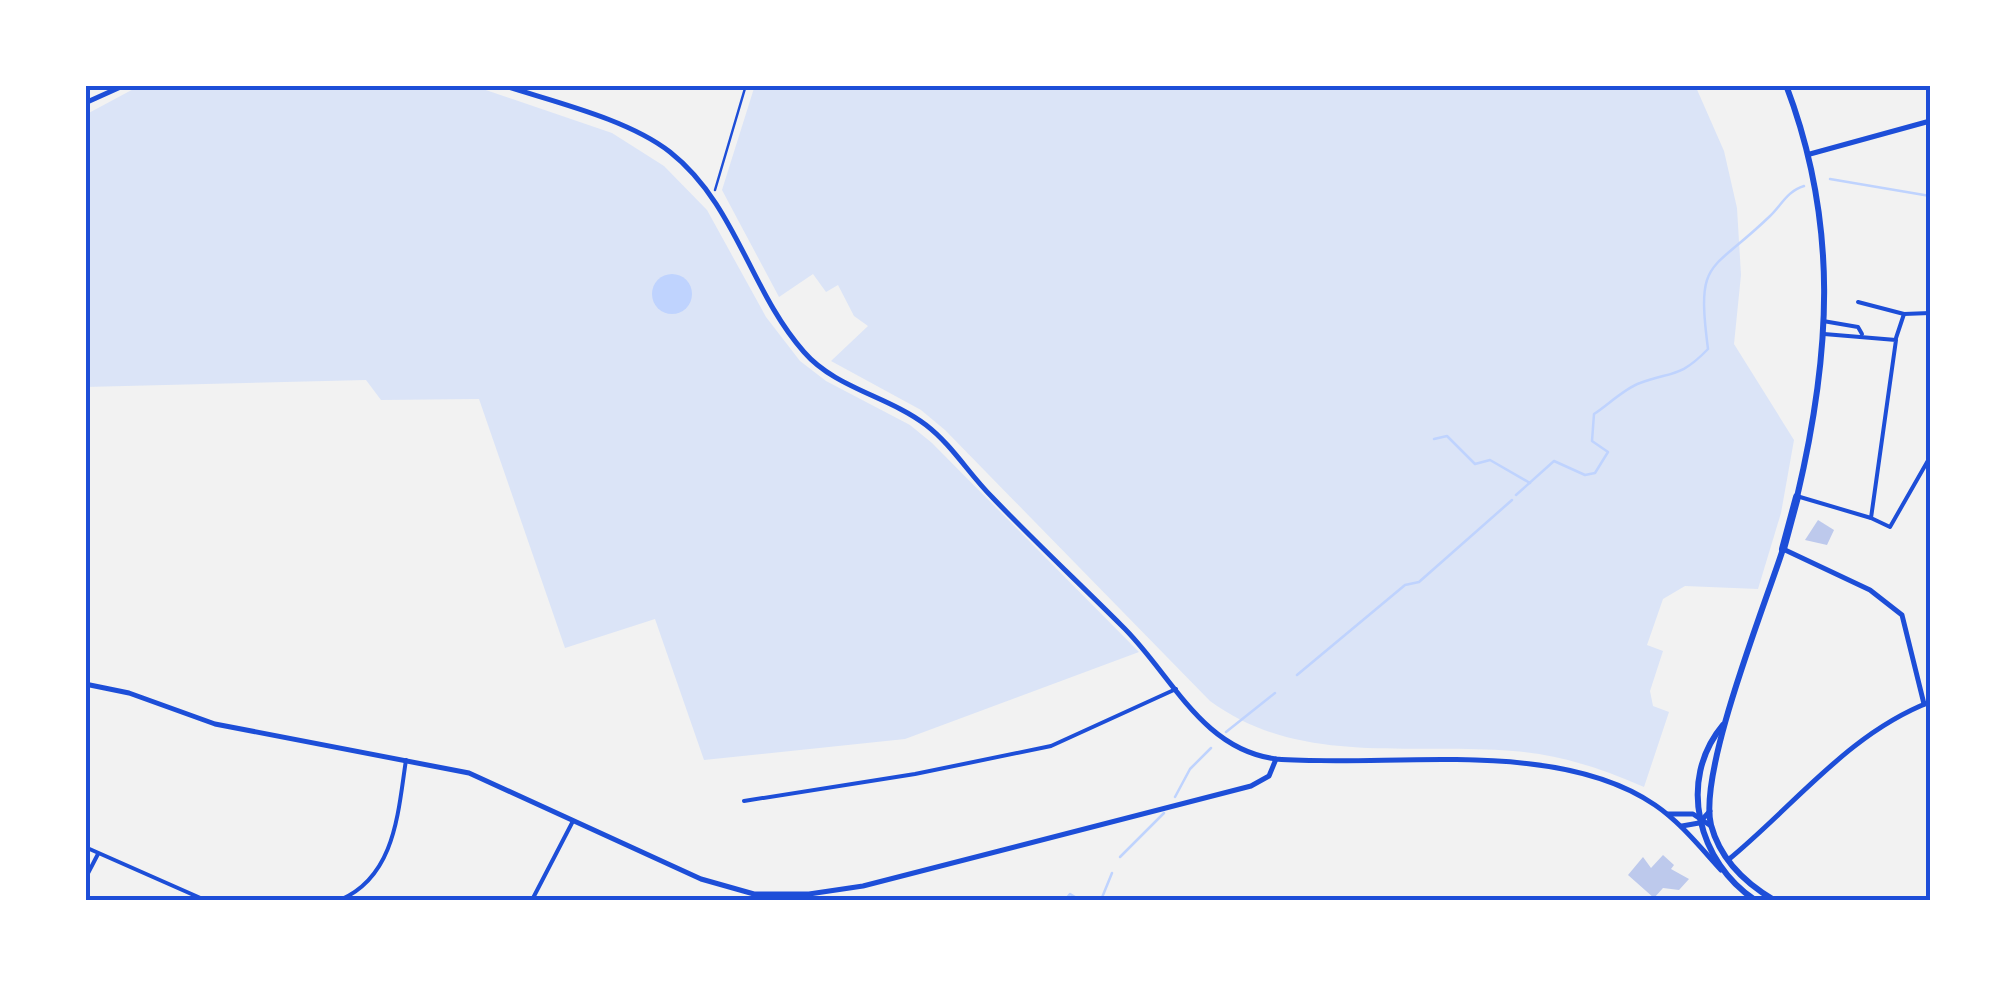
<svg xmlns="http://www.w3.org/2000/svg" width="2015" height="985" font-family="'Source Sans 3',sans-serif">
	<rect width="100%" height="100%" fill="#f2f2f2"/>
	<g fill="#dbe4f7">
		<path d="M141,85H471L612,133L664,166L707,210L766,317L800,361L826,381L910,425L932,443L1139,652L905,739L704,760L655,619L565,648L479,399L381,400L366,380L85,387V115Z"/>
		<path d="M755,85H1695L1724,151L1737,208L1741,275L1734,344L1794,440L1781,513L1758,589L1685,586L1663,599L1647,645L1663,651L1650,691L1653,706L1669,712L1644,787C1601,768 1560,755 1513,751C1409,742 1300,767 1210,701L945,430L921,410L831,361L868,326L854,316L838,285L826,292L813,274L779,297L722,190Z"/>
	</g>
	<circle fill="#bfd3fe" cx="672" cy="294" r="20"/>
	<g fill="none" stroke-linecap="round" stroke-linejoin="round">
		<g stroke="#bfd3fe" stroke-width="2.5">
			<path d="M1830,179L1930,196"/>
			<path d="M1434,439L1447,436L1475,464L1490,460L1530,483"/>
			<path d="M1516,495L1554,461L1585,475L1595,473L1608,452L1592,441L1594,414C1608,405 1625,388 1640,383C1673,371 1680,378 1708,349C1696,257 1710,274 1769,217C1781,206 1787,191 1804,186"/>
			<path d="M1297,675L1405,585L1419,582L1512,500"/>
			<path d="M1226,732L1275,693"/>
			<path d="M1175,797L1190,769L1211,748"/>
			<path d="M1120,857L1164,813"/>
			<path d="M1065,900L1070,894L1080,900"/>
			<path d="M1101,900L1112,873"/>
		</g>
	</g>
	<g fill="#bdc9ec">
		<path d="M1818,520L1834,530L1827,545L1805,540Z"/>
		<path d="M1663,855L1674,865L1671,869L1689,879L1679,890L1663,888L1654,898L1628,875L1643,857L1651,868Z"/>
	</g>
	<g fill="none" stroke-linecap="round" stroke-linejoin="round">
		<path stroke="#1d4ed8" stroke-width="2.5" d="M715,190L746,85"/>
		<g stroke="#1d4ed8" stroke-width="4">
			<path d="M1858,302L1904,314L1930,313"/>
			<path d="M1823,321L1858,327L1862,334"/>
			<path d="M1824,334L1896,340L1871,518L1890,527L1930,457"/>
			<path d="M1896,338L1904,314"/>
			<path d="M1800,497L1871,518"/>
			<path d="M744,801L915,774L1051,746L1176,689"/>
			<path d="M85,847L205,900"/>
			<path d="M85,879L98,854"/>
			<path d="M340,900C396,876 398,811 406,760"/>
			<path d="M532,900L573,821"/>
		</g>
		<g stroke="#1d4ed8" stroke-width="5">
			<path d="M502,85C554,102 628,119 670,152C736,204 750,291 804,352C835,388 888,396 926,425C952,445 969,474 992,497C1034,541 1078,582 1121,625C1171,673 1200,749 1276,759C1390,768 1556,737 1655,805C1680,822 1700,847 1721,870"/>
			<path d="M85,103L125,85"/>
			<path d="M1810,154L1930,121"/>
			<path d="M1783,549L1870,590L1902,615L1924,704"/>
			<path d="M85,684L129,693L215,724L469,773L701,879L754,894H809L863,886L1251,786L1269,776L1276,759"/>
			<path d="M1668,814H1693L1711,826"/>
			<path d="M1682,826L1699,823L1710,811"/>
			<path d="M1728,860C1794,806 1849,733 1930,702"/>
		</g>
		<g stroke="#1d4ed8" stroke-width="6">
			<path d="M1786,85C1839,224 1831,353 1797,497"/>
			<path d="M1723,725C1676,781 1699,863 1755,900"/>
			<path d="M1774,900C1745,883 1720,859 1711,825C1698,772 1764,608 1783,549"/>
		</g>
		<path stroke="#1d4ed8" stroke-width="8" d="M1783,549L1797,497"/>
	</g>
	<rect width="2015" height="985" fill="none" stroke="#ffffff" stroke-width="175"/>
	<rect x="88" y="88" width="1840" height="810" fill="none" stroke="#1d4ed8" stroke-width="4"/>
</svg>
